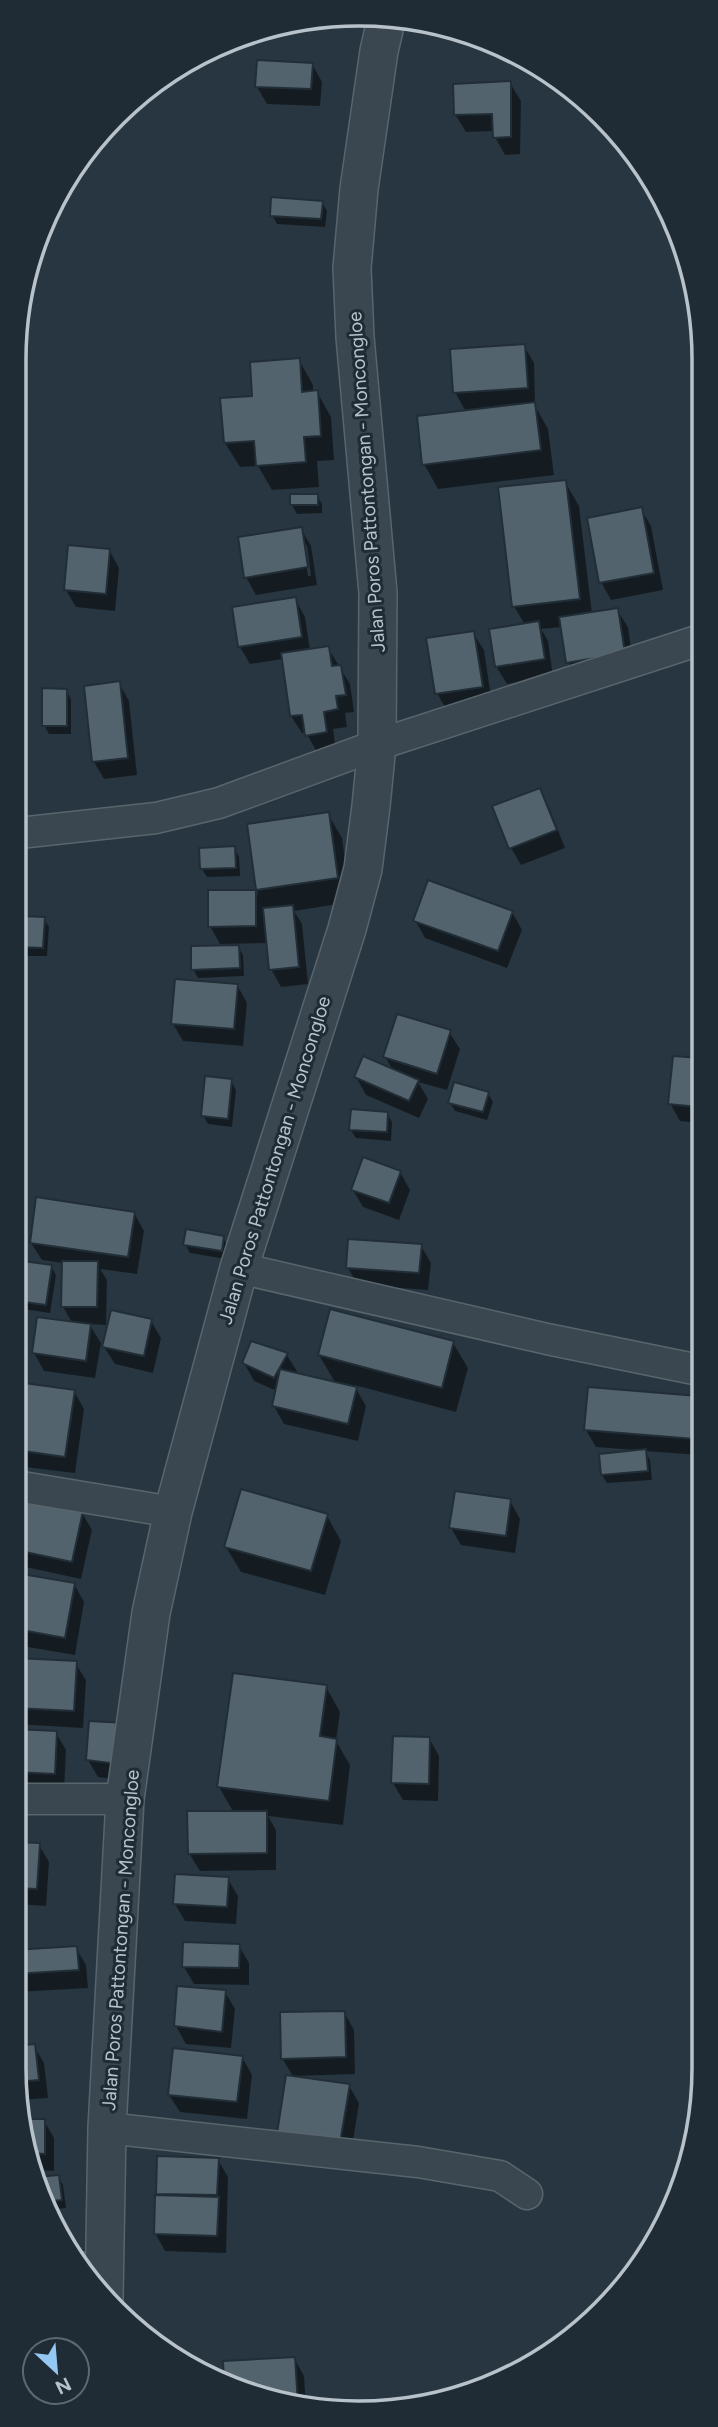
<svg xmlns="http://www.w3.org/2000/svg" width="718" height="2427" font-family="Figtree,sans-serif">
	<rect width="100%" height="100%" fill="#273640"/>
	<g fill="#0007" fill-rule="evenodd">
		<path d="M312,64L322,82L320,106L267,104L257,87Z"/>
		<path d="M510,83L521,101L520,154L505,155L495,137L494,131L466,132L455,114Z"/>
		<path d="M322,202L327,211L325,227L277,224L272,215Z"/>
		<path d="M524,346L534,363L535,406L548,429L554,475L438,489L424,464L466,412L455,392Z"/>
		<path d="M299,360L313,385V392H317L331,417L334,460L317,461L319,487L272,490L258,466L240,467L225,443Z"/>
		<path d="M565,482L579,506L592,614L617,610L628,627L634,671L578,680L568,662L562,627L541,629L548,641L553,677L507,684L496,666L525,625L514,606Z"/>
		<path d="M317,495L322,504V513L297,514L292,505Z"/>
		<path d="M641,509L651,526L663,590L611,600L601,582Z"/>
		<path d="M301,529L311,546L317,585L256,595L246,577ZM303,545H307L311,576H308Z"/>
		<path d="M109,550L119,568L115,611L76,607L66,590Z"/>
		<path d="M295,599L305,617L310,651L328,648L350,684L354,712L345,713L347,727L333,729L336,750L317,752L306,733H302L291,716L283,659L250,664L240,647Z"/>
		<path d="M473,633L484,650L492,704L447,711L437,693Z"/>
		<path d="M119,683L129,701L137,775L104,779L94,762Z"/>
		<path d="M66,690L71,699V734H49L44,725Z"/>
		<path d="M539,790L549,807L565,848L521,865L511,848Z"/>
		<path d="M328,814L342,838L351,902L294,911L302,924L308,984L281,987L271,969L268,943L220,944L210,926L255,892L258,895L249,825Z"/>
		<path d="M234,848L239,857L240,876L207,877L202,869Z"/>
		<path d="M512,912L522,930L507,968L425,938L415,920Z"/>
		<path d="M44,919L49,927L47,956H26L21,947Z"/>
		<path d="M238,947L243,955L244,976L198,978L193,969Z"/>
		<path d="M237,985L247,1003L243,1046L183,1041L173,1024Z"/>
		<path d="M449,1032L460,1049L447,1090L418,1082L428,1099L419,1118L366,1095L356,1077L393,1070L385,1057Z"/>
		<path d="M700,1060L699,1123L680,1121L670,1103Z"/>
		<path d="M231,1081L236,1090L232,1127L208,1124L203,1115Z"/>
		<path d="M488,1093L493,1102L487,1120L455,1111L450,1103Z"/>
		<path d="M387,1113L392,1122L391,1141L356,1138L351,1130Z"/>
		<path d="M400,1172L410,1190L399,1220L363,1207L353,1190Z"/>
		<path d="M134,1213L144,1231L137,1274L100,1269L107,1280L106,1325L89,1324L101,1343L95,1378L44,1371L34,1353L73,1324L63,1307V1263L42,1260L31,1243Z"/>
		<path d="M223,1238L228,1246L226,1259L190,1253L185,1244Z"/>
		<path d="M421,1246L431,1263L428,1290L358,1285L348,1268Z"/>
		<path d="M51,1266L56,1275L50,1313L23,1309L18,1301Z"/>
		<path d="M151,1321L161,1338L153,1373L115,1364L104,1347Z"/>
		<path d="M453,1343L468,1368L456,1412L354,1385L366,1406L358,1441L284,1424L274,1406L277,1391L254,1381L244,1363L286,1354L297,1371L295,1374L336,1384L319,1355Z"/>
		<path d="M17,1384L74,1391L84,1409L75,1473L16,1466Z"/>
		<path d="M697,1398L699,1455L645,1451L650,1460L652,1480L607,1483L602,1475L635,1450L596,1447L586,1430Z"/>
		<path d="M510,1501L520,1519L515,1553L461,1545L451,1528Z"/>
		<path d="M82,1513L92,1530L81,1579L21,1566L16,1557V1524Z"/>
		<path d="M327,1516L341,1541L325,1595L241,1572L226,1547Z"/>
		<path d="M16,1574L74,1584L84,1602L75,1655L16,1645Z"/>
		<path d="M16,1660L75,1663L86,1680L83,1728L15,1724Z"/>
		<path d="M326,1687L340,1712L336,1741L350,1765L343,1825L268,1816L276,1830V1870L200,1871L189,1853L234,1813L219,1787Z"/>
		<path d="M90,1723L128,1781L98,1777L88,1760Z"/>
		<path d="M15,1731L56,1733L66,1750L64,1791L15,1789Z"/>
		<path d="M429,1738L439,1756L438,1801L403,1800L393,1783Z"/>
		<path d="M15,1843L39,1845L49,1862L46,1906L15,1904Z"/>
		<path d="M228,1879L238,1896L236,1924L185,1921L175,1904Z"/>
		<path d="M239,1946L249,1963V1985L194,1984L184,1967Z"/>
		<path d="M76,1948L86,1965L88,1988L16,1992L14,1951Z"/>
		<path d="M225,1992L235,2009L231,2048L186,2044L176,2026Z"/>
		<path d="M344,2012L354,2030L355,2074L295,2076V2078L349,2086L359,2103L350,2160L294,2078L282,2058Z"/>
		<path d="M34,2046L44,2063L48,2098L20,2100L14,2068Z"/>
		<path d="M242,2057L252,2075L247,2119L180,2112L169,2095Z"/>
		<path d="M24,2121H44L54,2138V2171L34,2170Z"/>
		<path d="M218,2160L228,2177L226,2253L165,2251L155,2233L160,2197L158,2193Z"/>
		<path d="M58,2176L63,2185L66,2208L47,2210L40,2200L36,2179Z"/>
		<path d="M294,2358L304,2376L306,2408L226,2383Z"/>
	</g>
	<g fill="#53636d" stroke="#222e37" stroke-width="2">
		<path d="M257,60L313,63L311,89L255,87Z"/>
		<path d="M511,81V137L493,138L492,114L454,115L453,84Z"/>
		<path d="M271,197L323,201L321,219L270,216Z"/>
		<path d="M525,344L528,388L453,393L450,349Z"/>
		<path d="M300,358L302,392L318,390L321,436L304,437L306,462L256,466L254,441L224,443L220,398L252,396L250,362Z"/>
		<path d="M535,402L541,450L422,465L417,416Z"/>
		<path d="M566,480L580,599L512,607L498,487Z"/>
		<rect x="290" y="494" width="28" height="11"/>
		<path d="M642,507L654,573L599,583L587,518Z"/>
		<path d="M302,527L308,567L244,578L238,537Z"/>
		<path d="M68,545L110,549L106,594L64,590Z"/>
		<path d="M296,597L302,637L238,647L232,607Z"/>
		<path d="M618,608L625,653L566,663L559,617Z"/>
		<path d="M539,621L545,659L495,667L489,629Z"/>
		<path d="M474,631L483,687L435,694L426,638Z"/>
		<path d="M329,646L332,666L341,665L346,695L336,696L338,709L324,712L327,732L305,736L302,715L290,716L281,653Z"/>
		<path d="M120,681L128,758L92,762L84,686Z"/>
		<path d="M42,688L67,689V726H42Z"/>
		<path d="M540,788L557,830L509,849L492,806Z"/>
		<path d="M329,812L338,878L256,890L247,824Z"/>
		<path d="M235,846L236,868L200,869L199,848Z"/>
		<path d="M428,880L513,911L498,951L413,921Z"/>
		<path d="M208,890H256V926L208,927Z"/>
		<path d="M293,905L299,967L269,970L263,908Z"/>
		<path d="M21,916L45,917L43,948L19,947Z"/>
		<path d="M239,945L240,968L191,970V946Z"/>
		<path d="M175,979L238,984L234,1029L171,1024Z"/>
		<path d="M397,1014L451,1030L437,1074L383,1057Z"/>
		<path d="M363,1056L419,1080L409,1101L354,1077Z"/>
		<path d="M673,1056L700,1058L699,1107L668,1104Z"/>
		<path d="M205,1076L232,1079L228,1119L201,1116Z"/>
		<path d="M454,1082L489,1092L483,1112L448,1103Z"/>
		<path d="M351,1109L388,1112L387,1132L349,1130Z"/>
		<path d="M363,1157L401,1171L389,1203L351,1190Z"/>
		<path d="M36,1197L135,1212L128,1257L30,1243Z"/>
		<path d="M186,1229L224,1236L222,1251L183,1245Z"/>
		<path d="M348,1239L422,1244L419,1273L346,1268Z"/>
		<path d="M23,1261L52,1265L46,1305L17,1301Z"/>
		<path d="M62,1261H98L97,1307H61Z"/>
		<path d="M330,1309L454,1341L442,1388L318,1355Z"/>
		<path d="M111,1310L152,1319L144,1356L102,1347Z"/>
		<path d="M37,1317L91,1324L86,1361L32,1353Z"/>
		<path d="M251,1341L288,1353L274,1378L242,1363Z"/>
		<path d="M280,1369L357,1387L348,1424L272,1406Z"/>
		<path d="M17,1382L75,1390L65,1457L16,1450Z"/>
		<path d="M588,1387L698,1396L695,1439L584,1430Z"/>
		<path d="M646,1449L648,1471L601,1475L599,1454Z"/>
		<path d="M241,1489L328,1514L311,1571L224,1547Z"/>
		<path d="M455,1491L511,1499L506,1536L449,1528Z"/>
		<path d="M20,1498L83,1511L72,1562L16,1550V1516Z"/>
		<path d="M16,1573L75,1583L65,1638L16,1629Z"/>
		<path d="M16,1658L77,1661L74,1711L15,1708Z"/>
		<path d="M233,1673L327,1685L320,1736L337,1739L329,1801L217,1787Z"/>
		<path d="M89,1721L125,1723L118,1764L86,1760Z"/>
		<path d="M15,1729L57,1731L55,1774L15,1772Z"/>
		<path d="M393,1736L430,1737L429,1784L391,1783Z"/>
		<path d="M187,1811H267V1853L188,1854Z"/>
		<path d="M15,1842L40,1843L37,1889L15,1888Z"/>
		<path d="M175,1874L229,1877L227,1907L173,1904Z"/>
		<path d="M183,1942L240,1944L239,1968L182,1967Z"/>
		<path d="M77,1946L79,1970L14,1974V1950Z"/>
		<path d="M177,1986L226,1990L222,2032L174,2026Z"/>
		<path d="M345,2011L346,2057L281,2059L280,2012Z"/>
		<path d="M35,2044L39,2080L17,2082L14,2068V2046Z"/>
		<path d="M173,2048L243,2056L237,2102L168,2095Z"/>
		<path d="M286,2075L350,2084L340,2143L277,2133Z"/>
		<path d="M24,2119H45V2154L31,2153Z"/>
		<path d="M157,2156L219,2158L217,2195L156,2194Z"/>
		<path d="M59,2175L62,2200L42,2202L36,2177Z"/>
		<path d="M155,2195L219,2197L217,2236L154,2234Z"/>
		<path d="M71,2250H89L88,2276Z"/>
		<path d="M295,2357L298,2405L224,2383L223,2361Z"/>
	</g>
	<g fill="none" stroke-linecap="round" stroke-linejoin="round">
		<g stroke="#59656d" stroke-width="33">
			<g id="minor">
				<path d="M19,833L156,818L219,803L377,745L700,640"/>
				<path d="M239,1268L547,1339L699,1370"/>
				<path d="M16,1486L173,1512"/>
				<path d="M15,1799H125"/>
				<path d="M107,2128L418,2162L500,2176L527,2194"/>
			</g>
		</g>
		<g stroke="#59656d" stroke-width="40">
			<path id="tertiary" d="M104,2299L107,2128L125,1799L151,1613L173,1512L239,1268L347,929L363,869L371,806L377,745L378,593L355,337L352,268L359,189L379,51L386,21"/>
		</g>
		<use href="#minor" stroke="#3b4750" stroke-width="30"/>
		<use href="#tertiary" stroke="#3b4750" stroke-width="37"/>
	</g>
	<g text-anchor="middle" stroke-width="6" stroke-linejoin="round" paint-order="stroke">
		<g font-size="19" fill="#b8c2ca" stroke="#202c35">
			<text transform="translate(366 482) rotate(-94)" y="7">Jalan Poros Pattontongan - Moncongloe</text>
			<text transform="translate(274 1160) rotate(-73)" y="7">Jalan Poros Pattontongan - Moncongloe</text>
			<text transform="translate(120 1940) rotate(-86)" y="7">Jalan Poros Pattontongan - Moncongloe</text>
		</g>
	</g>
	<path d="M0 0H718V2427H0ZM359 26H359A333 333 0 0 1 692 359V2068A333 333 0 0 1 359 2401H359A333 333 0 0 1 26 2068V359A333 333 0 0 1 359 26Z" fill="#202c35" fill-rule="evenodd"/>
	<path fill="none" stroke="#b8c2ca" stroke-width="3.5" d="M359 26H359A333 333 0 0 1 692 359V2068A333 333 0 0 1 359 2401H359A333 333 0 0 1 26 2068V359A333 333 0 0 1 359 26Z"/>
	<g transform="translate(56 2371) rotate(154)"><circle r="33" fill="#202c35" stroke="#5d6871" stroke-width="2"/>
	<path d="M0-5L12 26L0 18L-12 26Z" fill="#94c8f3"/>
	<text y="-10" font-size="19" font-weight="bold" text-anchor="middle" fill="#b8c2ca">N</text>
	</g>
</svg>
